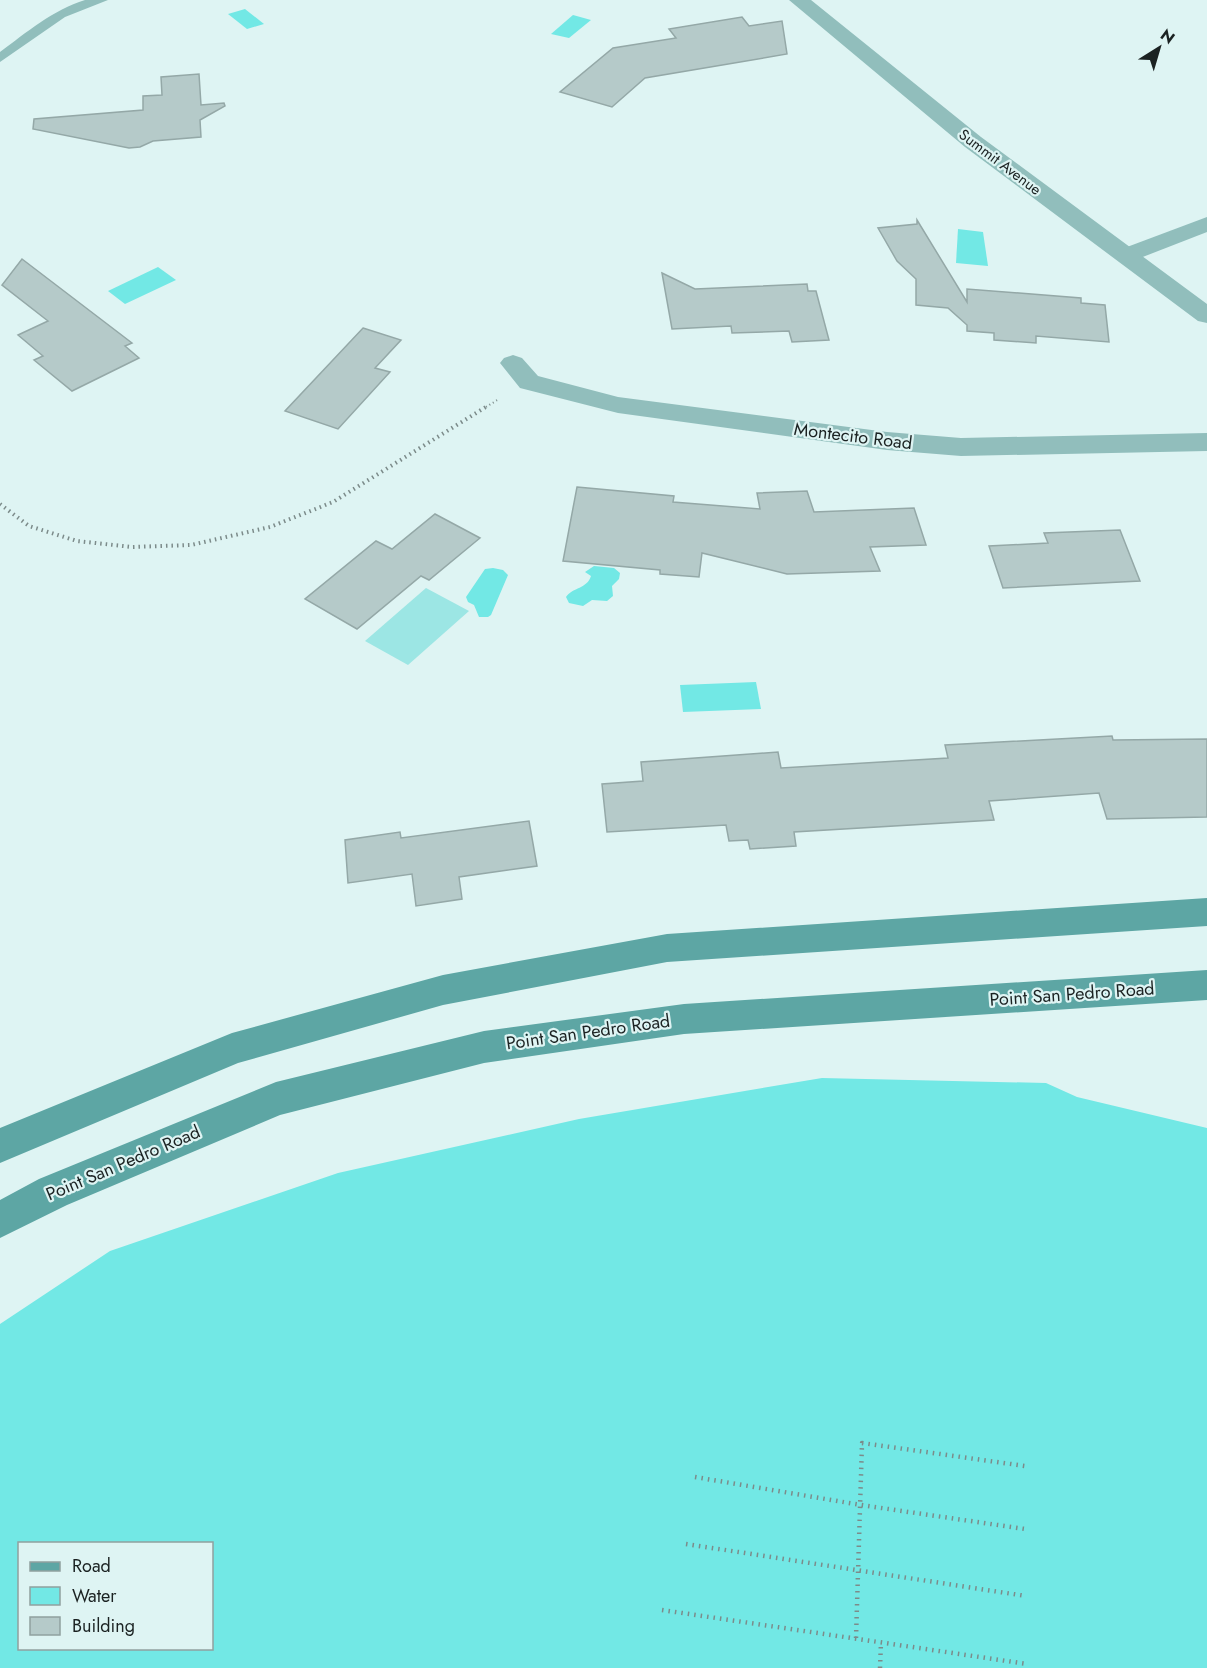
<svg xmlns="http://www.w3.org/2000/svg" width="1207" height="1668" font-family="Jost,sans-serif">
	<rect width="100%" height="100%" fill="#def4f3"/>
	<path fill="#9ce6e4" d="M426,588L469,611L408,665L365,641Z"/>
	<g fill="#72e8e5" fill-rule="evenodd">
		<path d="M245,9L264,24L247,29L228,14Z"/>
		<path d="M573,15L591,20L569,38L551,34Z"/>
		<path d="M958,229L983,232L988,266L956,263Z"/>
		<path d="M158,267L176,280L125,304L108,291Z"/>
		<path d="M594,566L614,568L620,573L619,579L612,586L613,596L607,601L592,600L583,606L569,603L566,597C573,587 587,589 591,576L585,572Z"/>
		<path d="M493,568L503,570L508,575L491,615L488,617H479L474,605L468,602L466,597L485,569Z"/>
		<path d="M756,682L761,709L683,712L680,685Z"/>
		<path d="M822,1078L1046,1083L1077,1097L1207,1128V1668H0V1324L110,1251L338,1173L579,1119ZM20,1544H212V1648H20Z"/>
	</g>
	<g fill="#b5cac9" stroke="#94a8a7" stroke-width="1.5">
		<path d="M742,17L749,26L782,21L787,54L645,78L612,107L560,92L613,48L676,38L669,29Z"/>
		<path d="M199,74L201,105L224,103L225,106L200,120L201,137L153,141L140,147L129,148L33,129L34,119L143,110V96L162,95L161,77Z"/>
		<path d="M917,220L967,302V289L1081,298V303L1105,305L1109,342L1036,336V343L994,340V333L967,331V325L948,308L916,305V279L897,261L878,228L917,224Z"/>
		<path d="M22,259L132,343L125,346L139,358L72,391L34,360L43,356L18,335L48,321L2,285Z"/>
		<path d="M662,273L695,289L807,284L808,291H816L829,340L792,342L789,331L732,333L731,326L672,329Z"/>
		<path d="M363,328L401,340L375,368L390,372L338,429L285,411Z"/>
		<path d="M577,487L674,496L673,502L760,509L757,493L807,491L814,512L914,508L926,545L870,547L880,571L787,574L702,553L699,577L660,574V570L563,561Z"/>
		<path d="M435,514L480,538L429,580L421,576L357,629L305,599L376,541L392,549Z"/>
		<path d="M1120,530L1140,581L1003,588L989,546L1048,543L1044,533Z"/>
		<path d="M1112,736L1113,740L1207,739V817L1107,819L1099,793L989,801L994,820L794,832L796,846L750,849L748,840L729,841L726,825L607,832L602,784L643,781L641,762L778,752L781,768L948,758L945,745Z"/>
		<path d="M529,821L537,866L459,877L462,899L416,906L412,874L348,883L345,840L400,832L401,838Z"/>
	</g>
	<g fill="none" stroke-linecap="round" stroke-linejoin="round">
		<path stroke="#7c8b8a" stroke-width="2" stroke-dasharray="1 3" stroke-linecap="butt" d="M486,407L499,399"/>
		<path stroke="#7c8b8a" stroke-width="4" stroke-dasharray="1.5 4" stroke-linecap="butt" d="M0,504L29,526L77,541L132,547L191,545L270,527L333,502L489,405"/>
		<g stroke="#7c8b8a" stroke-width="4.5" stroke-dasharray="1.5 5" stroke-linecap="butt">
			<path d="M695,1477L861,1505L1025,1529"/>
			<path d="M686,1544L1026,1596"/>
			<path d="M662,1610L1027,1664"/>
			<path d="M856,1638L862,1443L1025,1466"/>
			<path d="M880,1668L881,1642"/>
		</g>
		<path fill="#91bebc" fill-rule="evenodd" d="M85,0H108L65,17L0,62V52C27,32 53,10 85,0Z"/>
		<g fill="#91bebc" fill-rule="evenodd">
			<path d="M1207,217V232L1135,260L1127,262L1119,260L1115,255L1119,250Z"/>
			<path d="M513,355L522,358L538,376L618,397L887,432L961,438L1207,433V451L961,456L887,450L618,413L520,388L500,363L504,358Z"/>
		</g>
		<path fill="#91bebc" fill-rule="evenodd" d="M789,0H811L981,137L1207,304V323L1198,321L965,147Z"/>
		<g fill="#5da6a4" fill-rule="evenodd">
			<path d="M1207,898V926L667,962L443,1005L238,1063L0,1163V1128L232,1033L443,975L667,934Z"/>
			<path d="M1207,970V1000L684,1034L484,1063L280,1115L67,1205L0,1238V1200L39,1179L276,1082L484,1031L684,1004Z"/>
		</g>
	</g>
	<g text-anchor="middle" stroke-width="4.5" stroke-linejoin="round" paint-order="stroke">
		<g font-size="15" fill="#1b2222" stroke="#def4f3">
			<text transform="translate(1000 162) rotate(37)" y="5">Summit Avenue</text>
		</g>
		<g font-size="18" fill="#1b2222" stroke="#def4f3">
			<text transform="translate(853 436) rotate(7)" y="6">Montecito Road</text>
			<text transform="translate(1072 994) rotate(-4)" y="6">Point San Pedro Road</text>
			<text transform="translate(588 1032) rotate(-8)" y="6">Point San Pedro Road</text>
			<text transform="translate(123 1163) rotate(-23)" y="6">Point San Pedro Road</text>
		</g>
	</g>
	<rect x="18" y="1542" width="195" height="108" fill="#def4f3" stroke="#90a09f" stroke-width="1.5"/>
	<rect x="30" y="1562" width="30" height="9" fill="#5da6a4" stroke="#90a09f" stroke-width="1.5"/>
	<text x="72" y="1572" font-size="18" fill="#1b2222">Road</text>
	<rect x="30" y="1587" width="30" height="18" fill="#72e8e5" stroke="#90a09f" stroke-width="1.5"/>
	<text x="72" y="1602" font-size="18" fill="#1b2222">Water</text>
	<rect x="30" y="1617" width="30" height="18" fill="#b5cac9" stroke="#90a09f" stroke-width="1.5"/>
	<text x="72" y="1632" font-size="18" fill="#1b2222">Building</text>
	<g transform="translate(1159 48) rotate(37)" stroke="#def4f3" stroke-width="4.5" paint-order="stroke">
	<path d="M0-4.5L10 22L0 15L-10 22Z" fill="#1b2222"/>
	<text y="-9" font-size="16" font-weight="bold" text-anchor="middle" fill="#1b2222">N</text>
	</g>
</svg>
